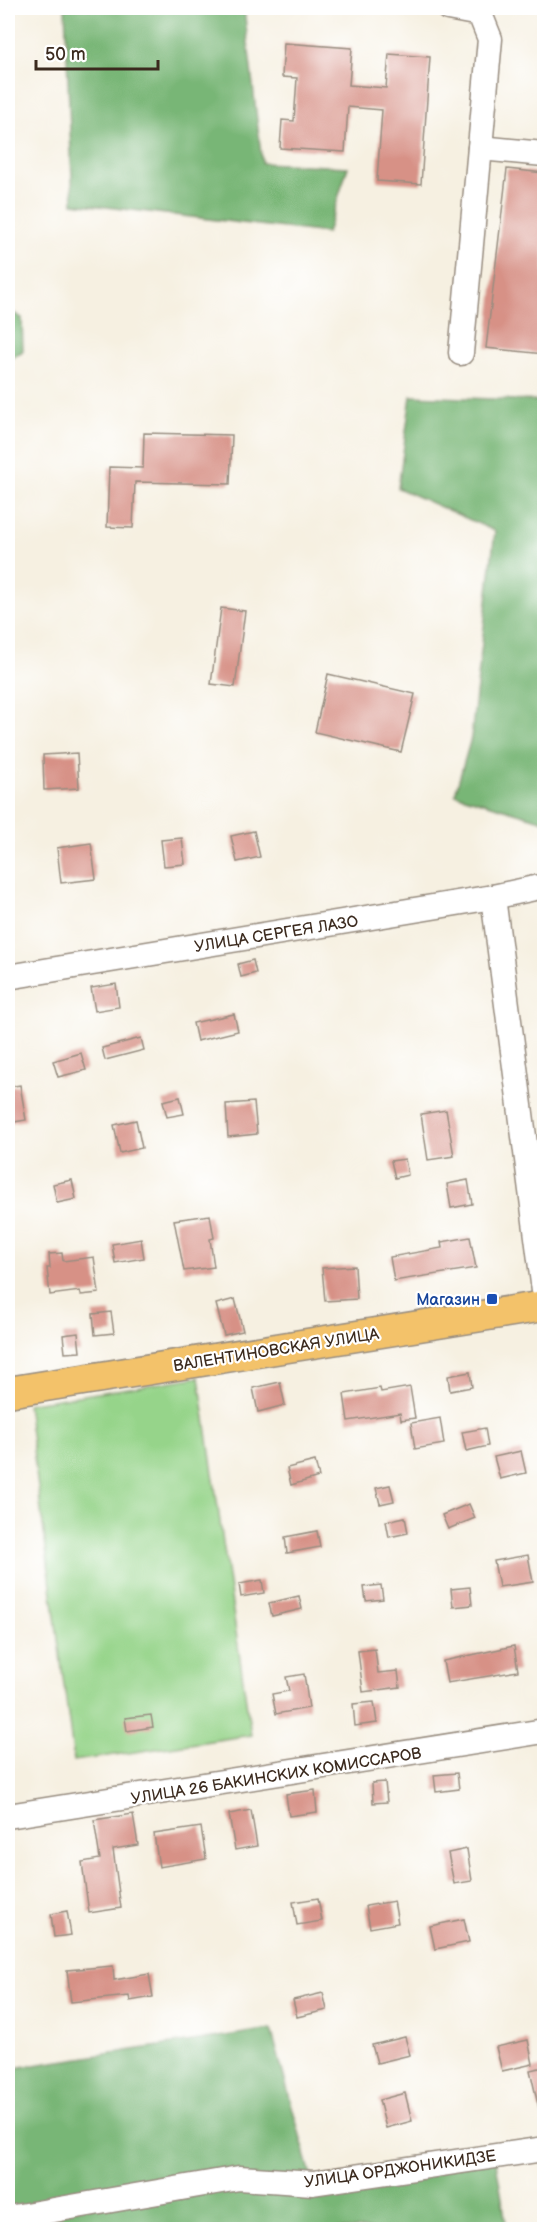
<svg xmlns="http://www.w3.org/2000/svg" width="552" height="2237" font-family="'Balsamiq Sans',sans-serif">
	<rect width="100%" height="100%" fill="#fff"/>
	<filter id="ink" filterUnits="userSpaceOnUse"><feTurbulence type="fractalNoise" baseFrequency=".0167" numOctaves="2"/><feDisplacementMap in="SourceGraphic" scale="12" xChannelSelector="R" yChannelSelector="G"/><feConvolveMatrix kernelMatrix="1 2 1 2 8 2 1 2 1" color-interpolation-filters="sRGB"/></filter>
	<filter id="wash" filterUnits="userSpaceOnUse"><feTurbulence type="fractalNoise" baseFrequency=".008" numOctaves="4" result="noise"/><feDisplacementMap in="SourceGraphic" scale="24" xChannelSelector="R" yChannelSelector="G"/><feGaussianBlur stdDeviation="1.35" result="paint"/><feColorMatrix in="noise" values="0 0 0 0 0 0 0 0 0 0 0 0 0 0 0 0 0 1.4 0 .05"/><feComposite in="paint" operator="in"/></filter>
	<g filter="url(#wash)">
		<rect width="100%" height="100%" fill="#f6f0e1"/>
		<path fill="#96d48a" stroke="#687f54" stroke-width="1.5" d="M199,1377L251,1735L74,1761L27,1404Z"/>
		<g fill="#78b676" stroke="#5a704a" stroke-width="1.5">
			<path d="M65,8H244L262,163L348,167L327,233L73,203Z"/>
			<path d="M8,310L22,318L23,351L8,360Z"/>
			<path d="M411,396L544,401V821L455,794L471,738L495,531L398,488Z"/>
			<path d="M271,2029L313,2183L495,2156L507,2229L8,2230V2069Z"/>
		</g>
		<g id="blocks">
			<g fill="#d79186">
				<path d="M284,43L352,48L349,85L386,88L389,54L430,57L421,184L377,181L382,110L348,107L345,152L280,148L282,120L294,121L297,78L282,77Z"/>
				<path d="M507,169L544,173V354L486,348Z"/>
				<path d="M144,433L232,435L230,484L135,482L133,528L107,527L109,467L143,468Z"/>
				<path d="M221,608L245,611L235,687L211,684Z"/>
				<path d="M328,674L415,694L401,752L315,732Z"/>
				<path d="M77,753L79,788L44,790L43,755Z"/>
				<path d="M254,831L260,857L237,862L231,836Z"/>
				<path d="M182,838L185,864L164,866L161,840Z"/>
				<path d="M91,843L96,879L61,883L57,848Z"/>
				<path d="M253,960L256,973L241,977L238,964Z"/>
				<path d="M116,984L119,1007L95,1011L91,988Z"/>
				<path d="M234,1014L238,1031L197,1041L193,1023Z"/>
				<path d="M141,1038L144,1050L105,1060L102,1048Z"/>
				<path d="M81,1053L86,1070L58,1077L53,1061Z"/>
				<path d="M20,1085L26,1120L8,1123V1087Z"/>
				<path d="M180,1097L184,1114L167,1117L163,1101Z"/>
				<path d="M254,1102L257,1134L228,1137L226,1104Z"/>
				<path d="M446,1110L454,1156L428,1160L421,1114Z"/>
				<path d="M136,1120L142,1148L120,1153L114,1125Z"/>
				<path d="M405,1159L408,1175L395,1178L391,1161Z"/>
				<path d="M72,1180L76,1199L57,1203L53,1184Z"/>
				<path d="M468,1180L472,1204L451,1208L447,1184Z"/>
				<path d="M210,1215L214,1238L210,1239L214,1267L184,1271L174,1220Z"/>
				<path d="M470,1237L476,1268L394,1281L390,1257L442,1248L441,1242Z"/>
				<path d="M141,1239L144,1258L115,1263L112,1244Z"/>
				<path d="M62,1253L63,1261L94,1257L99,1293L81,1295L80,1291L50,1295L47,1268H50L49,1254Z"/>
				<path d="M355,1266L357,1299L325,1301L322,1268Z"/>
				<path d="M235,1299L243,1331L224,1335L216,1304Z"/>
				<path d="M111,1312L114,1333L95,1335L93,1314Z"/>
				<path d="M78,1333L80,1352L65,1353L63,1335Z"/>
				<path d="M470,1372L472,1387L450,1391L448,1376Z"/>
				<path d="M280,1382L285,1405L258,1412L253,1388Z"/>
				<path d="M410,1387L415,1418L401,1420L400,1413L348,1421L344,1394L380,1388L381,1392Z"/>
				<path d="M440,1418L444,1444L415,1449L411,1423Z"/>
				<path d="M485,1428L488,1446L466,1451L462,1432Z"/>
				<path d="M521,1451L526,1473L500,1479L494,1457Z"/>
				<path d="M315,1461L319,1477L291,1485L287,1468Z"/>
				<path d="M390,1485L394,1501L380,1504L376,1488Z"/>
				<path d="M469,1504L475,1518L448,1529L442,1515Z"/>
				<path d="M405,1517L408,1533L389,1537L386,1521Z"/>
				<path d="M317,1531L320,1547L287,1553L285,1537Z"/>
				<path d="M528,1555L533,1582L499,1587L494,1561Z"/>
				<path d="M262,1580L264,1593L241,1597L239,1584Z"/>
				<path d="M381,1585L383,1599L366,1601L364,1587Z"/>
				<path d="M470,1587L472,1605L453,1607L451,1589Z"/>
				<path d="M299,1596L302,1609L272,1616L269,1603Z"/>
				<path d="M514,1646L518,1671L447,1683L443,1661Z"/>
				<path d="M375,1649L378,1673L398,1671L400,1687L363,1692L358,1651Z"/>
				<path d="M304,1674L309,1708L276,1714L272,1694L289,1691L286,1677Z"/>
				<path d="M374,1702L377,1723L355,1726L353,1704Z"/>
				<path d="M151,1715L153,1727L127,1731L125,1718Z"/>
				<path d="M457,1773L459,1789L436,1792L434,1775Z"/>
				<path d="M385,1782L387,1802L373,1803L372,1783Z"/>
				<path d="M315,1790L317,1812L289,1816L286,1794Z"/>
				<path d="M251,1810L257,1846L235,1850L229,1814Z"/>
				<path d="M133,1814L138,1845L113,1849L121,1908L89,1913L82,1862L100,1859L94,1820Z"/>
				<path d="M201,1827L206,1859L159,1867L154,1834Z"/>
				<path d="M467,1849L472,1881L454,1884L448,1853Z"/>
				<path d="M318,1898L322,1921L297,1925L293,1902Z"/>
				<path d="M394,1901L398,1923L370,1928L366,1906Z"/>
				<path d="M67,1911L71,1935L54,1937L51,1914Z"/>
				<path d="M464,1919L469,1942L435,1949L430,1926Z"/>
				<path d="M113,1966L114,1980L149,1974L153,1997L130,2001L129,1996L71,2002L67,1970Z"/>
				<path d="M323,1993L327,2010L297,2017L293,2000Z"/>
				<path d="M405,2037L410,2055L377,2063L372,2045Z"/>
				<path d="M528,2040L533,2064L502,2071L496,2047Z"/>
				<path d="M544,2067V2108L539,2109L530,2070Z"/>
				<path d="M405,2093L412,2121L386,2128L379,2100Z"/>
			</g>
		</g>
	</g>
	<g filter="url(#ink)">
		<use href="#blocks" fill-opacity="0" stroke="#988d80" stroke-width="1.5"/>
		<g fill="none" stroke-linecap="round" stroke-linejoin="round">
			<g stroke="#988d80" stroke-width="27">
				<g id="minor">
					<path d="M448,8L480,14L490,39L461,353"/>
					<path d="M480,148L544,154"/>
					<path d="M493,897L544,1291"/>
					<path d="M8,977L493,897L544,886"/>
					<path d="M8,1816L544,1731"/>
					<path d="M8,2218L239,2178L313,2183L544,2149"/>
				</g>
			</g>
			<g stroke="#988d80" stroke-width="33">
				<path id="major" d="M8,1392L544,1306"/>
			</g>
			<use href="#minor" stroke="#fff" stroke-width="24"/>
			<use href="#major" stroke="#f3c26a" stroke-width="30"/>
		</g>
	</g>
	<rect fill="#1a4fb4" stroke="#fff" stroke-width="2" x="486" y="1293" width="12" height="12" rx="3"/>
	<g text-anchor="middle" stroke-width="4.5" stroke-linejoin="round" paint-order="stroke">
		<g font-size="16" fill="#3b2a1e" stroke="#fff">
			<text transform="translate(276 933) rotate(-9)" y="6">УЛИЦА СЕРГЕЯ ЛАЗО</text>
			<text transform="translate(276 1349) rotate(-9)" y="6">ВАЛЕНТИНОВСКАЯ УЛИЦА</text>
			<text transform="translate(276 1775) rotate(-9)" y="6">УЛИЦА 26 БАКИНСКИХ КОМИССАРОВ</text>
			<text transform="translate(400 2168) rotate(-8)" y="6">УЛИЦА ОРДЖОНИКИДЗЕ</text>
		</g>
		<g font-size="16" fill="#164399" stroke="#fff" text-anchor="end">
			<text x="480" y="1305">Магазин</text>
		</g>
	</g>
	<rect width="552" height="2237" fill="none" stroke="#fff" stroke-width="30"/>
	<path d="M36 60v9h122v-9" fill="none" stroke="#3b2a1e" stroke-width="3"/>
	<text x="45" y="60" font-size="18" fill="#3b2a1e" stroke="#ffffff" stroke-width="4.5" paint-order="stroke">50 m</text>
</svg>
